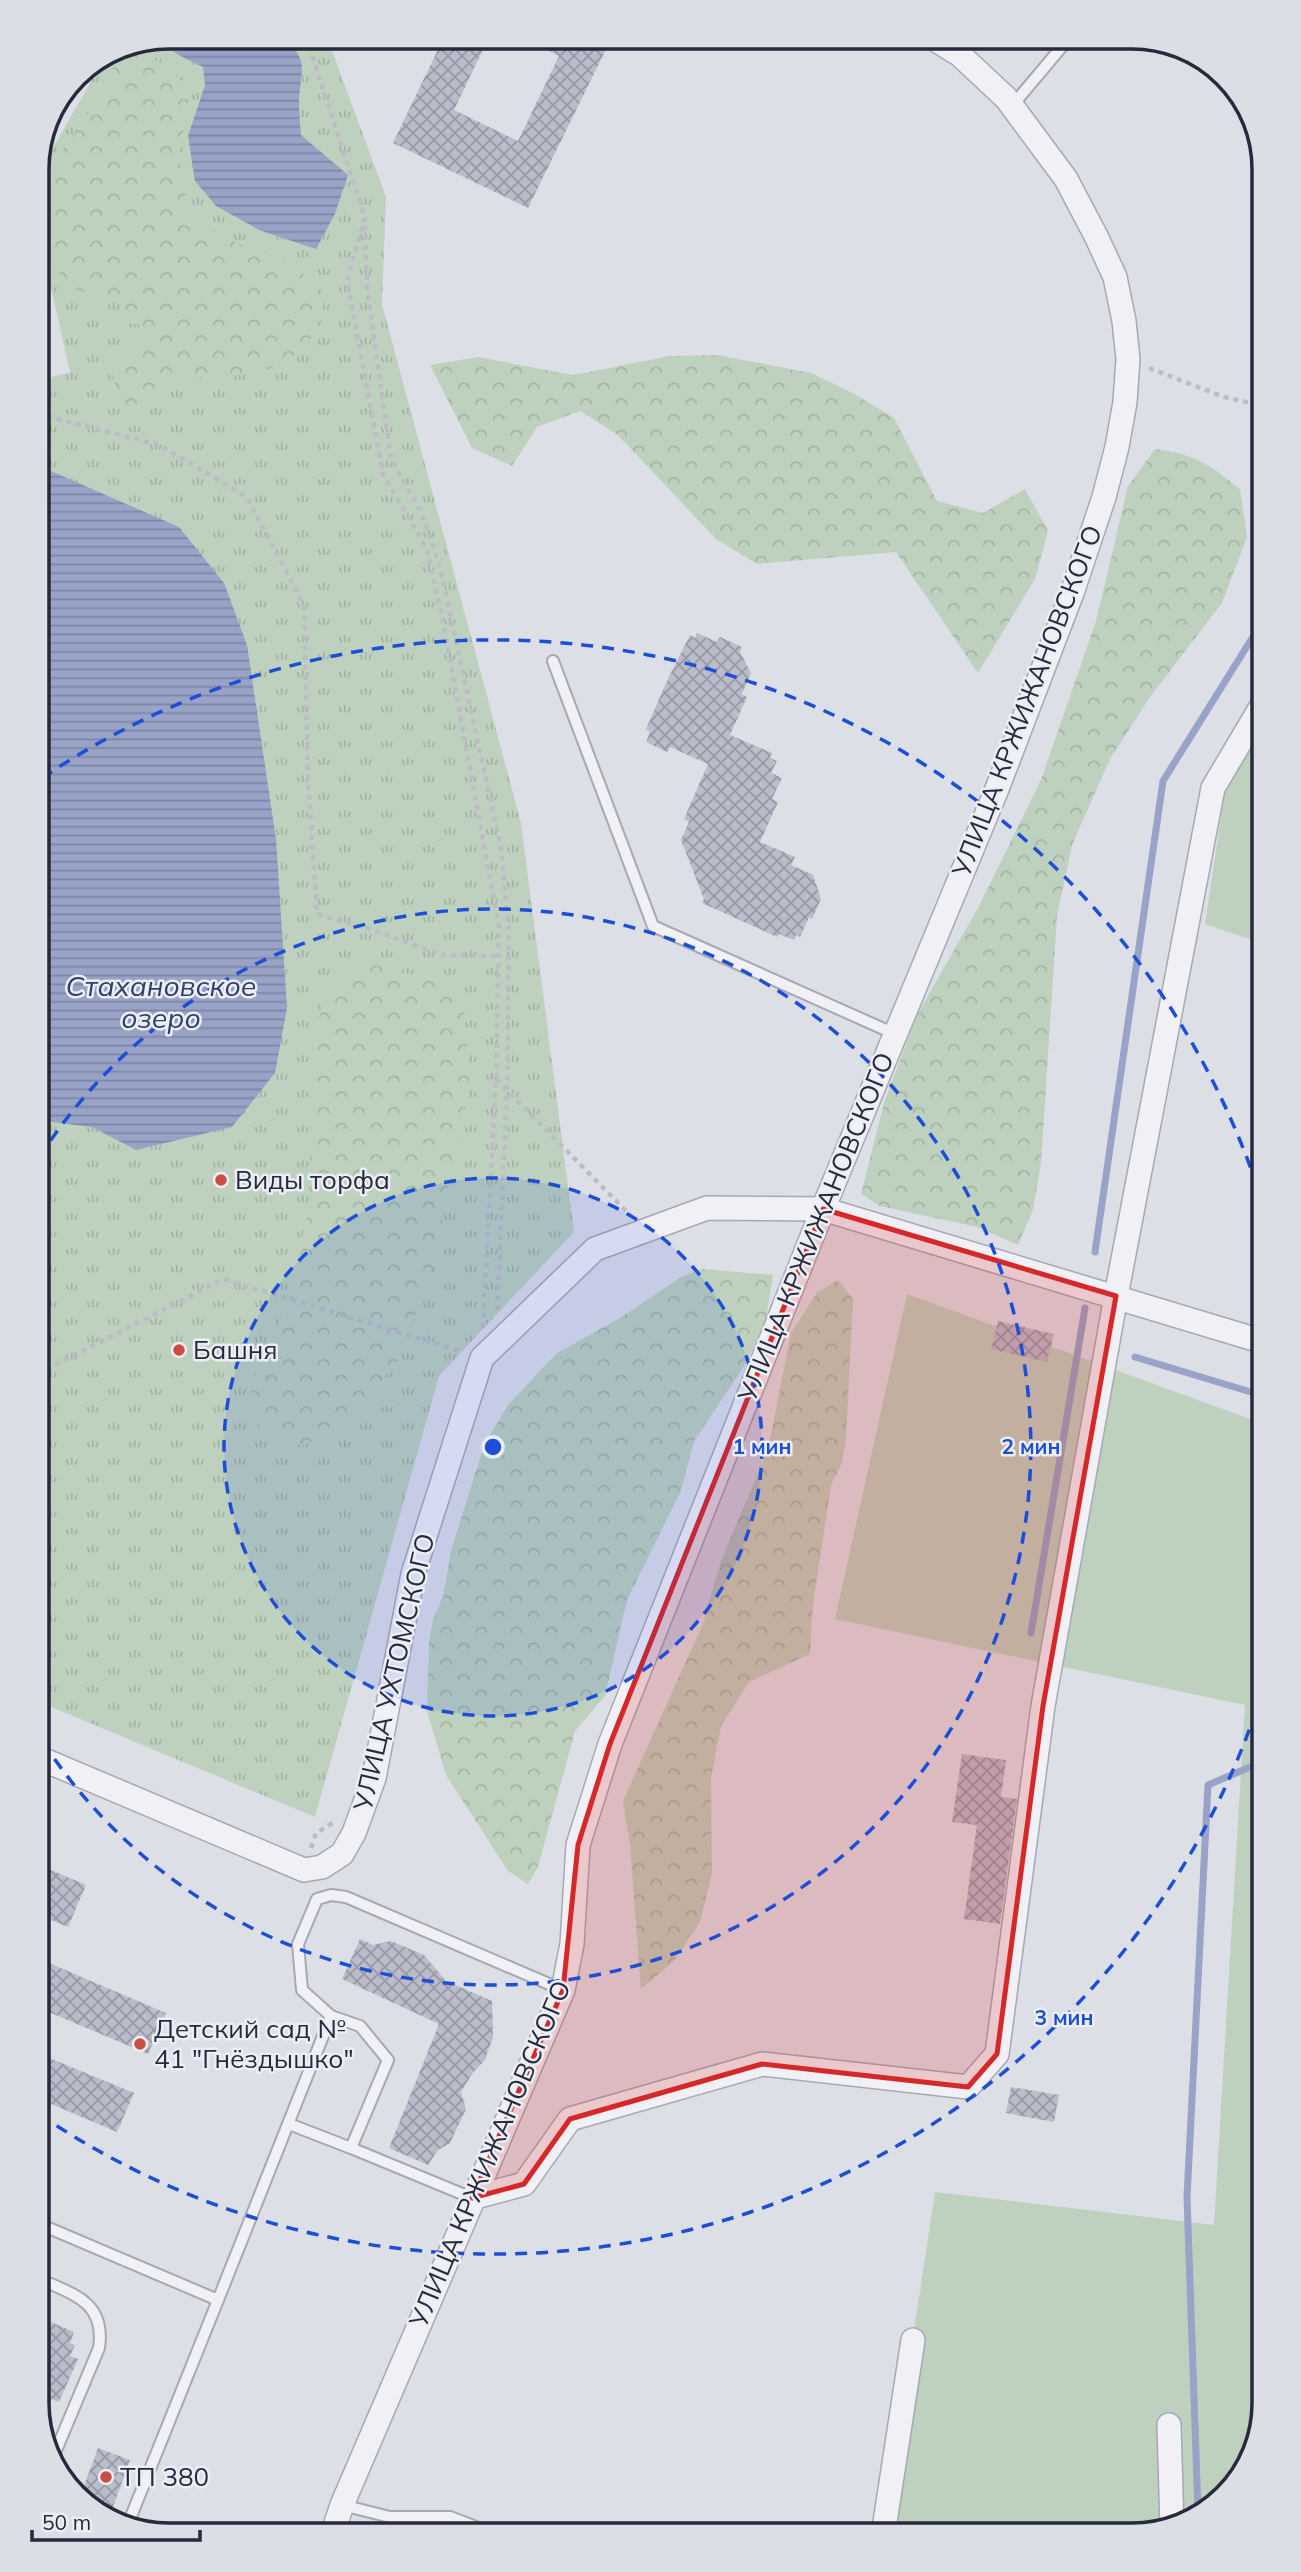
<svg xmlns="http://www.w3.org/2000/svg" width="1301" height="2572" font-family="Mulish,sans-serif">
	<defs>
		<pattern id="grass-tufts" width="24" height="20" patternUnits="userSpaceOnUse" patternTransform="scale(1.75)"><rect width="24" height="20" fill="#bed1be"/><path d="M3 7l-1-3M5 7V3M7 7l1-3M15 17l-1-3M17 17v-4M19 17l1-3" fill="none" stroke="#a3b3a4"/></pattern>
		<pattern id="forest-crowns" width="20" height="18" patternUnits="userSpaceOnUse" patternTransform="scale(1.75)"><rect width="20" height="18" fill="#bed1be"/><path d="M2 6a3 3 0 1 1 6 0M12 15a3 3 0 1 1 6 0" fill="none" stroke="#a3b3a4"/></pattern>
		<pattern id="water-rules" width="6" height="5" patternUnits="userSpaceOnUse" patternTransform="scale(1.75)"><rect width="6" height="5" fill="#98a3c7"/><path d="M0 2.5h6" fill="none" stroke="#7c85a3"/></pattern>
		<pattern id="building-cross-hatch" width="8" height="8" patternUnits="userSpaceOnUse" patternTransform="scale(1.75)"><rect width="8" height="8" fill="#babcca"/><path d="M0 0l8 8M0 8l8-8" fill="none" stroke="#9799a5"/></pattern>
	</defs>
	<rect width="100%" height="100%" fill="#dddfe7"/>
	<path fill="url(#grass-tufts)" d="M169,37H327L386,197L382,304L521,823L574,1232L439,1376L315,1817L37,1701V381L70,372L37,226V176L106,55L119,47Z"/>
	<g fill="url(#forest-crowns)">
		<path d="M148,41L147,55L171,69L190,91L179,158L189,213C204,225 221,236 239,244C246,247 253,248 260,250C274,255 309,275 319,287C326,295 323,307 322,317C321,329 314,336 306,344C265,387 225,369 176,384C161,388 150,404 139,415L127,414L118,405L113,372L145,338L148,327L125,322L120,311L121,299L75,290L66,282L53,263L37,219V181C73,142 102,95 123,46Z"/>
		<path d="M718,355L811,373L853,393L894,418L937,501L983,513L1025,489L1048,531L1035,579L978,673L896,552L757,564L716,539L618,435L580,411L537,427L512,466L472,448L430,365L478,357L573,375L670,356Z"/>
		<path d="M1155,449C1196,454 1209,465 1240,489L1247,537L1222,603L1150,697L1110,759L1072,845L1057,916L1041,1163L1033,1210L1018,1245L977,1227L880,1206L861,1194L884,1103L917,1015L978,908L1041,780L1096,621L1128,486Z"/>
		<path d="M370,963L463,990L470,1088L431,1273L398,1361L339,1431L302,1446L259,1430L250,1387L288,1305L308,1210L316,1030L327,989Z"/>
		<path d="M702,1269L773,1275L766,1319L747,1362L694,1441L681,1491L627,1600L605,1696L575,1731L538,1867L528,1884L508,1871L446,1775L427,1711L429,1642L433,1619L443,1597L451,1551L484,1445L508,1405L557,1353L620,1318L681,1277Z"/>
		<path d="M838,1280L853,1299L846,1439L842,1463L831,1485L813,1604L810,1654L749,1682L721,1726L711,1778L712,1873L700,1922L675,1960L641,1989L630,1844L623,1801L702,1626L722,1558L768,1450L791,1333L817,1293Z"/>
	</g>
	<g fill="#bed1be">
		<path d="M1264,728V944L1205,924L1225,790Z"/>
		<path d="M907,1294L1264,1424V2403L1242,2477L1182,2525L1132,2535H883L935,2192L1214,2225L1245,1705L835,1619Z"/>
	</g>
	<g fill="url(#water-rules)">
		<path d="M169,37H282C311,60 300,71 299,101C299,112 300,124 301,135L348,175L335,214L316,249L259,230L216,206L195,181L188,136L205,85L203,67C188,59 169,53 161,38Z"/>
		<path d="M37,465L179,527L224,583L247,645L276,839L287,1008L275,1073L232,1127L136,1150L92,1127L37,1120Z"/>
	</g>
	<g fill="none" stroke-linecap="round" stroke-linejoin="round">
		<g stroke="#98a3c7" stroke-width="7">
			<path d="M1095,1252L1163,781L1264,619"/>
			<path d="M1135,1357L1264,1396"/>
			<path d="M1031,1633L1085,1308"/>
			<path d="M1198,2512L1187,2197L1208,1785L1264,1761"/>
		</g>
	</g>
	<g fill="url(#building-cross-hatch)">
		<path d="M444,37H489L454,110L518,141L559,56L521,37H612L528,208L393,143Z"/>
		<path d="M697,633L717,642L720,637L742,647L740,652L751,673L742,694L747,697L730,735L772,753L770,758L777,761L771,773L782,778L772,799L778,802L760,842L795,857L791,865L813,875L821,899L812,919L809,917L800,937L796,935L794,940L779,934L777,937L702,903L704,899L681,840L689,822L684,819L708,764L670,747L667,752L646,742L650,732L646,729L667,681L690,635L695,638Z"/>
		<path d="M998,1321L1054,1334L1047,1362L991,1349Z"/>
		<path d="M962,1754L1006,1760L1001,1797L1017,1799L1000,1924L964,1919L977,1825L952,1822Z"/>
		<path d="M37,1864L86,1885L68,1927L37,1914Z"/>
		<path d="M360,1939L373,1945L391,1941L424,1955L446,1981L492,2001L493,2037L485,2060L472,2074L461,2092L466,2109L450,2143L438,2150L428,2165L389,2148L439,2024L342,1979Z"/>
		<path d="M37,1958L166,2013L148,2054L37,2007Z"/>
		<path d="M37,2053L134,2093L117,2132L37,2098Z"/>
		<path d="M1011,2087L1059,2095L1054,2122L1006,2113Z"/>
		<path d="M37,2316L74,2332L70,2343L75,2345L70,2356L78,2359L59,2402L51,2399L41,2424L37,2403Z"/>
		<path d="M98,2448L130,2460L113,2507L81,2494Z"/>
	</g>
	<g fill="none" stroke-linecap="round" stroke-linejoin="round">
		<g stroke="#a6a8b4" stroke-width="14">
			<g id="service">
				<path d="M1012,106L1070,37"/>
				<path d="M553,661L653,926L895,1034"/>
				<path d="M331,2016L360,2026L388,2060L351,2148L472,2198"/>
				<path d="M289,2124L351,2148"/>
				<path d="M37,2223L218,2300L331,2016L302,1990L298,1944L317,1899L331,1895L346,1897L563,1990"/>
				<path d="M37,2278C72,2294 106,2301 99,2348L52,2460"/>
				<path d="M342,2505L390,2517H450L497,2535"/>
				<path d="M128,2524L218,2300"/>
			</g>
		</g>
		<g stroke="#a6a8b4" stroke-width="26">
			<g id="minor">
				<path d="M37,1757L304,1870L322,1867L342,1854L354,1833L374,1778L413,1574L482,1358L595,1249L707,1208L823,1209L1264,1342"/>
				<path d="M472,2198L524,2184L570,2119L762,2064L968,2087L997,2054L1043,1706L1116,1296L1213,788L1264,702"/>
				<path d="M1169,2425L1172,2527"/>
				<path d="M332,2535L342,2505L563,1990L572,1944L578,1845L610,1744L823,1209L997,789L1072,593L1104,497L1117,447L1125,402L1128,359L1124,321L1115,277L1096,236L1066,179L1006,98L960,55L931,37"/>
				<path d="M883,2535L913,2340"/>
			</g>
		</g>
		<g stroke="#bcbcc5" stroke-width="4.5" stroke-dasharray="5 5" stroke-linecap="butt">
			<path d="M306,37L365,218L347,280L383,474L427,549L442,616L499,927L496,1079L483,1328"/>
			<path d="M365,225L367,289L391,459L421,512L439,563L501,848L509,932L507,1090L497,1313"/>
			<path d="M1149,368L1224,397L1264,406"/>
			<path d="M37,419L50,417L159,445L247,497L304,605L308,778L317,914L373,930L442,955L498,956"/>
			<path d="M496,1079L630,1215"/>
			<path d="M37,1374L224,1279L463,1352"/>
			<path d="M311,1848L316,1833L334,1822"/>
		</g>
		<use href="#service" stroke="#f0f0f5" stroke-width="10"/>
		<use href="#minor" stroke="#f0f0f5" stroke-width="23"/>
	</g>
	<path fill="#d62828" fill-opacity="0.2" stroke="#d62828" stroke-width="5" stroke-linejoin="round" d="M823,1209L1116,1296L1043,1706L997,2054L968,2087L762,2064L570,2119L524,2184L472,2198L563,1990L578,1845L610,1744Z"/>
	<circle cx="493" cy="1447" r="269" fill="#1d4ed8" fill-opacity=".12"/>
	<g fill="none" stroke="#1d4ed8" stroke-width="3.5" stroke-dasharray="12 9">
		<circle cx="493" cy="1447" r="269"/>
		<path d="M39 1158A538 538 0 1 1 39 1736"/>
		<path d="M1263 1690A807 807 0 0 1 42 2116M42 778A807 807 0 0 1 1263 1204"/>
	</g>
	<g fill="#cc4e42" stroke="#eceef5" stroke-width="2.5">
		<circle cx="221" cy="1180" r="7"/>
		<circle cx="179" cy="1350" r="7"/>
		<circle cx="140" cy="2044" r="7"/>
		<circle cx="106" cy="2477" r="7"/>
	</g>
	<g text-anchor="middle" stroke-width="5" stroke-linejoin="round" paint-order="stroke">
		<g font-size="26" fill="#27293d" stroke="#eceef5">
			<text transform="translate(1027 701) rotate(-69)" y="9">УЛИЦА КРЖИЖАНОВСКОГО</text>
			<text transform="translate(816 1227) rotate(-68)" y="9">УЛИЦА КРЖИЖАНОВСКОГО</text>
			<text transform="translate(394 1672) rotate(-77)" y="9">УЛИЦА УХТОМСКОГО</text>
			<text transform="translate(490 2154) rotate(-67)" y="9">УЛИЦА КРЖИЖАНОВСКОГО</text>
		</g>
		<g font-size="26" fill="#27293d" stroke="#eceef5" text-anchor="start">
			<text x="235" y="1189">Виды торфа</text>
			<text x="193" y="1359">Башня</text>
			<text x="154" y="2038">Детский сад №<tspan x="154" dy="30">41 "Гнёздышко"</tspan></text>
			<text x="120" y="2486">ТП 380</text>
		</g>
		<g font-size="28" font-style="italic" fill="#313e70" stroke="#eceef5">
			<text x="161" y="996">Стахановское<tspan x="161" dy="32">озеро</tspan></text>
		</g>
	</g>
	<path d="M0 0H1301V2572H0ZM169 49H1132A120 120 0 0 1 1252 169V2403A120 120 0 0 1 1132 2523H169A120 120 0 0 1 49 2403V169A120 120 0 0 1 169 49Z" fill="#dcdee6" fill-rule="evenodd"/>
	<path fill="none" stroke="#27293d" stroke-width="3.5" d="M169 49H1132A120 120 0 0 1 1252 169V2403A120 120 0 0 1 1132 2523H169A120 120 0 0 1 49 2403V169A120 120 0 0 1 169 49Z"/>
	<circle cx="493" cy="1447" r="10" fill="#1d4ed8" stroke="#eceef5" stroke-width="3.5"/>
	<g font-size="21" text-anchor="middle" font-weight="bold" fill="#1d4ed8" stroke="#eceef5" stroke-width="5" stroke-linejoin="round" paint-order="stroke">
		<text x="762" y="1454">1 мин</text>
		<text x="1031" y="1454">2 мин</text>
		<text x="1064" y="2025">3 мин</text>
	</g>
	<path d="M32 2530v10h168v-10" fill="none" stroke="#27293d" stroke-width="3.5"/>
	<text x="42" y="2530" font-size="21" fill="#27293d" stroke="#eceef5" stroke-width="5" paint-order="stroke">50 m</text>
</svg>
